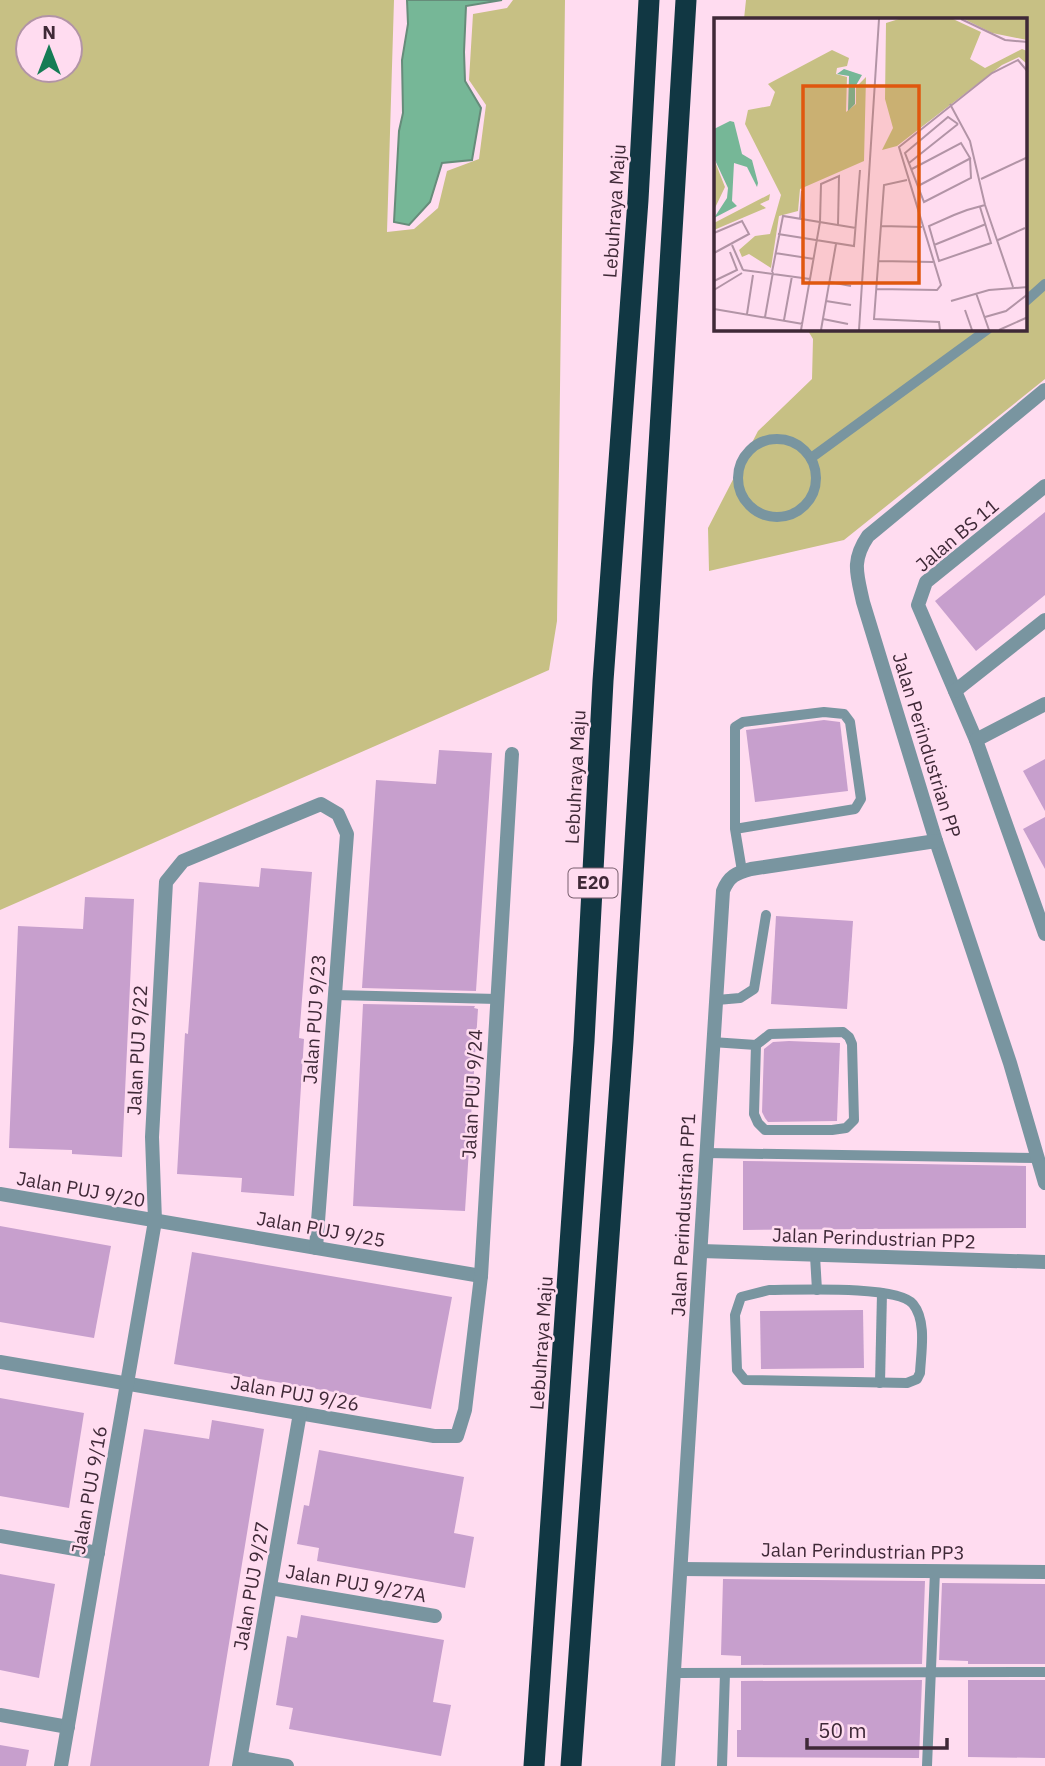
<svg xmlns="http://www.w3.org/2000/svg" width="1045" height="1766" font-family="'IBM Plex Sans',sans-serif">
	<rect width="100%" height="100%" fill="#ffdcf0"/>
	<g fill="#c7c084" fill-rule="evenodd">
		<path d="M0,0H394L387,232L414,229L438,208L447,171L479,159L486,105L469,80L473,14L507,8L513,0H565L557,621L549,670L0,910ZM28,28H70V70H28Z"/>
		<path d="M746,0H1045V379L844,540L709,571L708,528L758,431L812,379L813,339L807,329H1026V19H744Z"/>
	</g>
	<path fill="#76b797" stroke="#668c7a" stroke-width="2" d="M407,0H502L466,6L464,52L465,81L481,108L472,160L442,163L430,202L409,225L394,222L399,131L403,113L402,60L408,24Z"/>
	<g fill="#c79fcd">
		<path d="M1045,512V595L976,651L935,601Z"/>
		<path d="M824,720L840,722L848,791L755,802L746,730Z"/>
		<path d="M439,750L492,753L476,991L362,988L376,780L436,784Z"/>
		<path d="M1045,759V811L1023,771Z"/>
		<path d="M1045,817V869L1023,829Z"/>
		<path d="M261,868L312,872L299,1038L304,1039L294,1196L241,1192L242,1178L177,1174L185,1033L188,1034L199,882L259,887Z"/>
		<path d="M85,897L134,899L122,1157L72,1154V1150L9,1148L18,926L83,929Z"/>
		<path d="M776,916L853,921L847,1009L771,1004Z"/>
		<path d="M363,1004L475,1006L474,1008L478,1009L465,1211L353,1206Z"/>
		<path d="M789,1041L840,1043L837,1121L768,1122L765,1118L762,1112L764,1049L773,1042Z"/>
		<path d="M743,1161L1026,1166V1228L743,1230Z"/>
		<path d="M0,1226L111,1246L94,1338L0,1322Z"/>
		<path d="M192,1252L452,1297L431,1409L174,1364Z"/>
		<path d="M863,1310L864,1368L761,1369L760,1311Z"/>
		<path d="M0,1398L84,1413L69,1508L0,1496Z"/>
		<path d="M212,1420L264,1429L209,1766H90L144,1429L209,1439Z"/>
		<path d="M319,1450L464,1477L454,1533L474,1537L465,1588L317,1561L319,1548L297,1544L304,1505L309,1506Z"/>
		<path d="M0,1574L55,1584L39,1678L0,1670Z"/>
		<path d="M723,1579L925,1581L922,1664L741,1665V1656L721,1655Z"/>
		<path d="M942,1583L1045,1584V1664H968V1661L939,1660Z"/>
		<path d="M301,1615L444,1640L433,1702L451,1705L441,1756L289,1729L293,1708L276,1705L287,1636L297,1638Z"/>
		<path d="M922,1680L919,1758L737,1757V1730H741V1681Z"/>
		<path d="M968,1680H1045V1758L968,1757Z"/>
		<path d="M0,1745L29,1750L26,1766H0Z"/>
	</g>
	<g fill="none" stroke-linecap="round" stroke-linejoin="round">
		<g stroke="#7995a0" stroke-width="10">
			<path d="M1026,301L1045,284"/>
			<circle cx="777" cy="478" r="39"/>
			<path d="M811,458L988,329"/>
			<path d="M735,829L855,809L861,799L850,722L844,714L824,712L743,722L735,727V829L742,871"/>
			<path d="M335,995L497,999"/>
			<path d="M717,1000L740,998L754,989L766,915"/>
			<path d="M712,1042L756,1045L770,1034L843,1032L849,1037L852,1044L854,1120L846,1128L832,1130H765L758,1123L754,1114L756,1045"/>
			<path d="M706,1153L1036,1158"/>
			<path d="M815,1256L817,1290"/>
			<path d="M769,1290C795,1290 898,1285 913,1304C927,1321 921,1352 920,1373L917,1379L907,1383L745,1380L737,1370L735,1315L741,1297Z"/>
			<path d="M880,1383L882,1293"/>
			<path d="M674,1673L1045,1672"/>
			<path d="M722,1766L725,1673"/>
			<path d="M927,1766L935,1571"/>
		</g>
		<g stroke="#7995a0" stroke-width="14">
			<path d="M1045,390L868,536C851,561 857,574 863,602L936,841L1010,1063L1045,1183"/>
			<path d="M1045,486L926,582L918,605L976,740L1045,934"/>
			<path d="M955,691L1045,620"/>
			<path d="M976,740L1045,704"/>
			<path d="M0,1194L481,1276"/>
			<path d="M701,1251L1045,1262"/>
			<path d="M0,1362L434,1436H457L465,1410L481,1276L512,754"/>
			<path d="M0,1536L98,1553"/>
			<path d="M681,1569L1045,1572"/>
			<path d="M270,1588L435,1616"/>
			<path d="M0,1715L68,1727"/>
			<path d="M241,1758L287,1766"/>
			<path d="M61,1766L155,1221L152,1137L166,882L183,861L321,804L338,814L347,834L316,1248"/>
			<path d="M239,1766L300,1413"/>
			<path d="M668,1766L723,891C729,876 736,873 751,869L936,841"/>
		</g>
		<g stroke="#113743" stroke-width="21">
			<path d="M534,1766L584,1041L603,681L638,200L649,0"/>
			<path d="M571,1766L623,1041L686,0"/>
		</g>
	</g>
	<g text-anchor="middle" stroke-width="5" stroke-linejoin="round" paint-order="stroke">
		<rect fill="#ffdcf0" stroke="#795f6e" stroke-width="2" x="568.5" y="868.5" width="49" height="29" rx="5"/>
		<g font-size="18" font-weight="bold" fill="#3f2937">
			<text x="593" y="889">E20</text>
		</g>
		<g font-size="19" fill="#3f2937" stroke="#ffdcf0">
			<text transform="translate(614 211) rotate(-86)" y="7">Lebuhraya Maju</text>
			<text transform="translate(957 535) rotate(-40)" y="7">Jalan BS 11</text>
			<text transform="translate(927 745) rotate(73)" y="7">Jalan Perindustrian PP</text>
			<text transform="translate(575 777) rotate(-87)" y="7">Lebuhraya Maju</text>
			<text transform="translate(314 1019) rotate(-86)" y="7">Jalan PUJ 9/23</text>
			<text transform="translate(137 1050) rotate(-87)" y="7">Jalan PUJ 9/22</text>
			<text transform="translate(472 1094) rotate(-87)" y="7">Jalan PUJ 9/24</text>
			<text transform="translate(81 1189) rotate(10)" y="7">Jalan PUJ 9/20</text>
			<text transform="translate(683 1215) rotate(-87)" y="7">Jalan Perindustrian PP1</text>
			<text transform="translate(321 1229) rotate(10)" y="7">Jalan PUJ 9/25</text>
			<text transform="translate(874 1238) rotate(2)" y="7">Jalan Perindustrian PP2</text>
			<text transform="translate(541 1343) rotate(-86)" y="7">Lebuhraya Maju</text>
			<text transform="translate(295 1393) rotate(10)" y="7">Jalan PUJ 9/26</text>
			<text transform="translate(89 1490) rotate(-80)" y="7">Jalan PUJ 9/16</text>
			<text transform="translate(863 1551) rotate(1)" y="7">Jalan Perindustrian PP3</text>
			<text transform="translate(356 1583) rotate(10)" y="7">Jalan PUJ 9/27A</text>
			<text transform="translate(251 1586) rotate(-80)" y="7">Jalan PUJ 9/27</text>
		</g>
	</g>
	<g transform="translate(714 18)">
		<rect width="313" height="313" fill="#ffdcf0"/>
		<path d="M185,1H239L267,14L256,41L271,50L308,31L313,33V46L305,39L288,47L183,128L168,132L179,110L171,81L172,5ZM250,1H313V22L278,15ZM118,32L135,40L133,48L123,50L122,56L133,59L132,94L142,86V69L152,59L150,143L86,171L84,193L65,198L57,250L35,236L28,239L25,232L41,218L56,216L67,177L31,106L34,92L56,88L61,74L54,66ZM0,141L11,169L0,192ZM56,176L55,182L46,186L52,190L0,212V205Z" fill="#c7c084"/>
		<path d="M130,51L148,57L141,69V86L134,93L135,58L123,56ZM16,103L20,104L28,136L38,142L44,165L43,169L33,149L20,145L18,183L23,188L0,200L13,180L14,170L0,140V111Z" fill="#76b797"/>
		<path fill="none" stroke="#b294a6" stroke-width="2" d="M247,1L291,22L314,24M236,86L256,123L271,187L299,269M195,145L244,106M198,151L247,125L256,140L257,160L210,184L191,135L234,99L244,106M267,161L314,139M193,162L170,167L160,301L225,304L226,312M204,168L257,140M266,189L277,225L225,243L215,208L240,197L253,192L271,187M86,201L88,173M167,208L208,209M0,215L28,203L35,216L0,235M64,216L140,228L146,152M284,222L311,210M18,227L29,252M220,227L272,206M61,235L100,241M165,243L219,244M29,252L96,261M58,254L69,198L142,210M0,263L23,252L16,234M116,264L137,268M163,271L223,272L227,267L185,129L278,55L304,42L314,54M0,272L28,255M262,275L275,312M112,283L137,287M237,283L275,272L314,269M0,291L89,306M251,292L258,312M33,296L39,257M51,299L59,254M271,299L292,293L314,276M109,301L134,306M70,302L78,258M87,312L106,204L107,166L125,158L124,207M107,312L122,226M145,312L165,1M285,312L314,299"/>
		<path fill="#e0570e" fill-opacity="0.15" stroke="#e0570e" stroke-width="3.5" d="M89,68H205V265H89Z"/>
		<rect width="313" height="313" fill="none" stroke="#3f2937" stroke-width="3.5"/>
	</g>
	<g transform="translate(49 49)"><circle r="33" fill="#ffdcf0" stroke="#b294a6" stroke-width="2"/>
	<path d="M0-5L12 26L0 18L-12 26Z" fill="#157c55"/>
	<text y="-10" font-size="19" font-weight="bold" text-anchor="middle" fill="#3f2937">N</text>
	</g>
	<path d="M807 1738v10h140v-10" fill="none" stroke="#3f2937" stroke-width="3.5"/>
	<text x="818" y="1738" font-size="21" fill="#3f2937" stroke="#ffdcf0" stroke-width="5" paint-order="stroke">50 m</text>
</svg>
